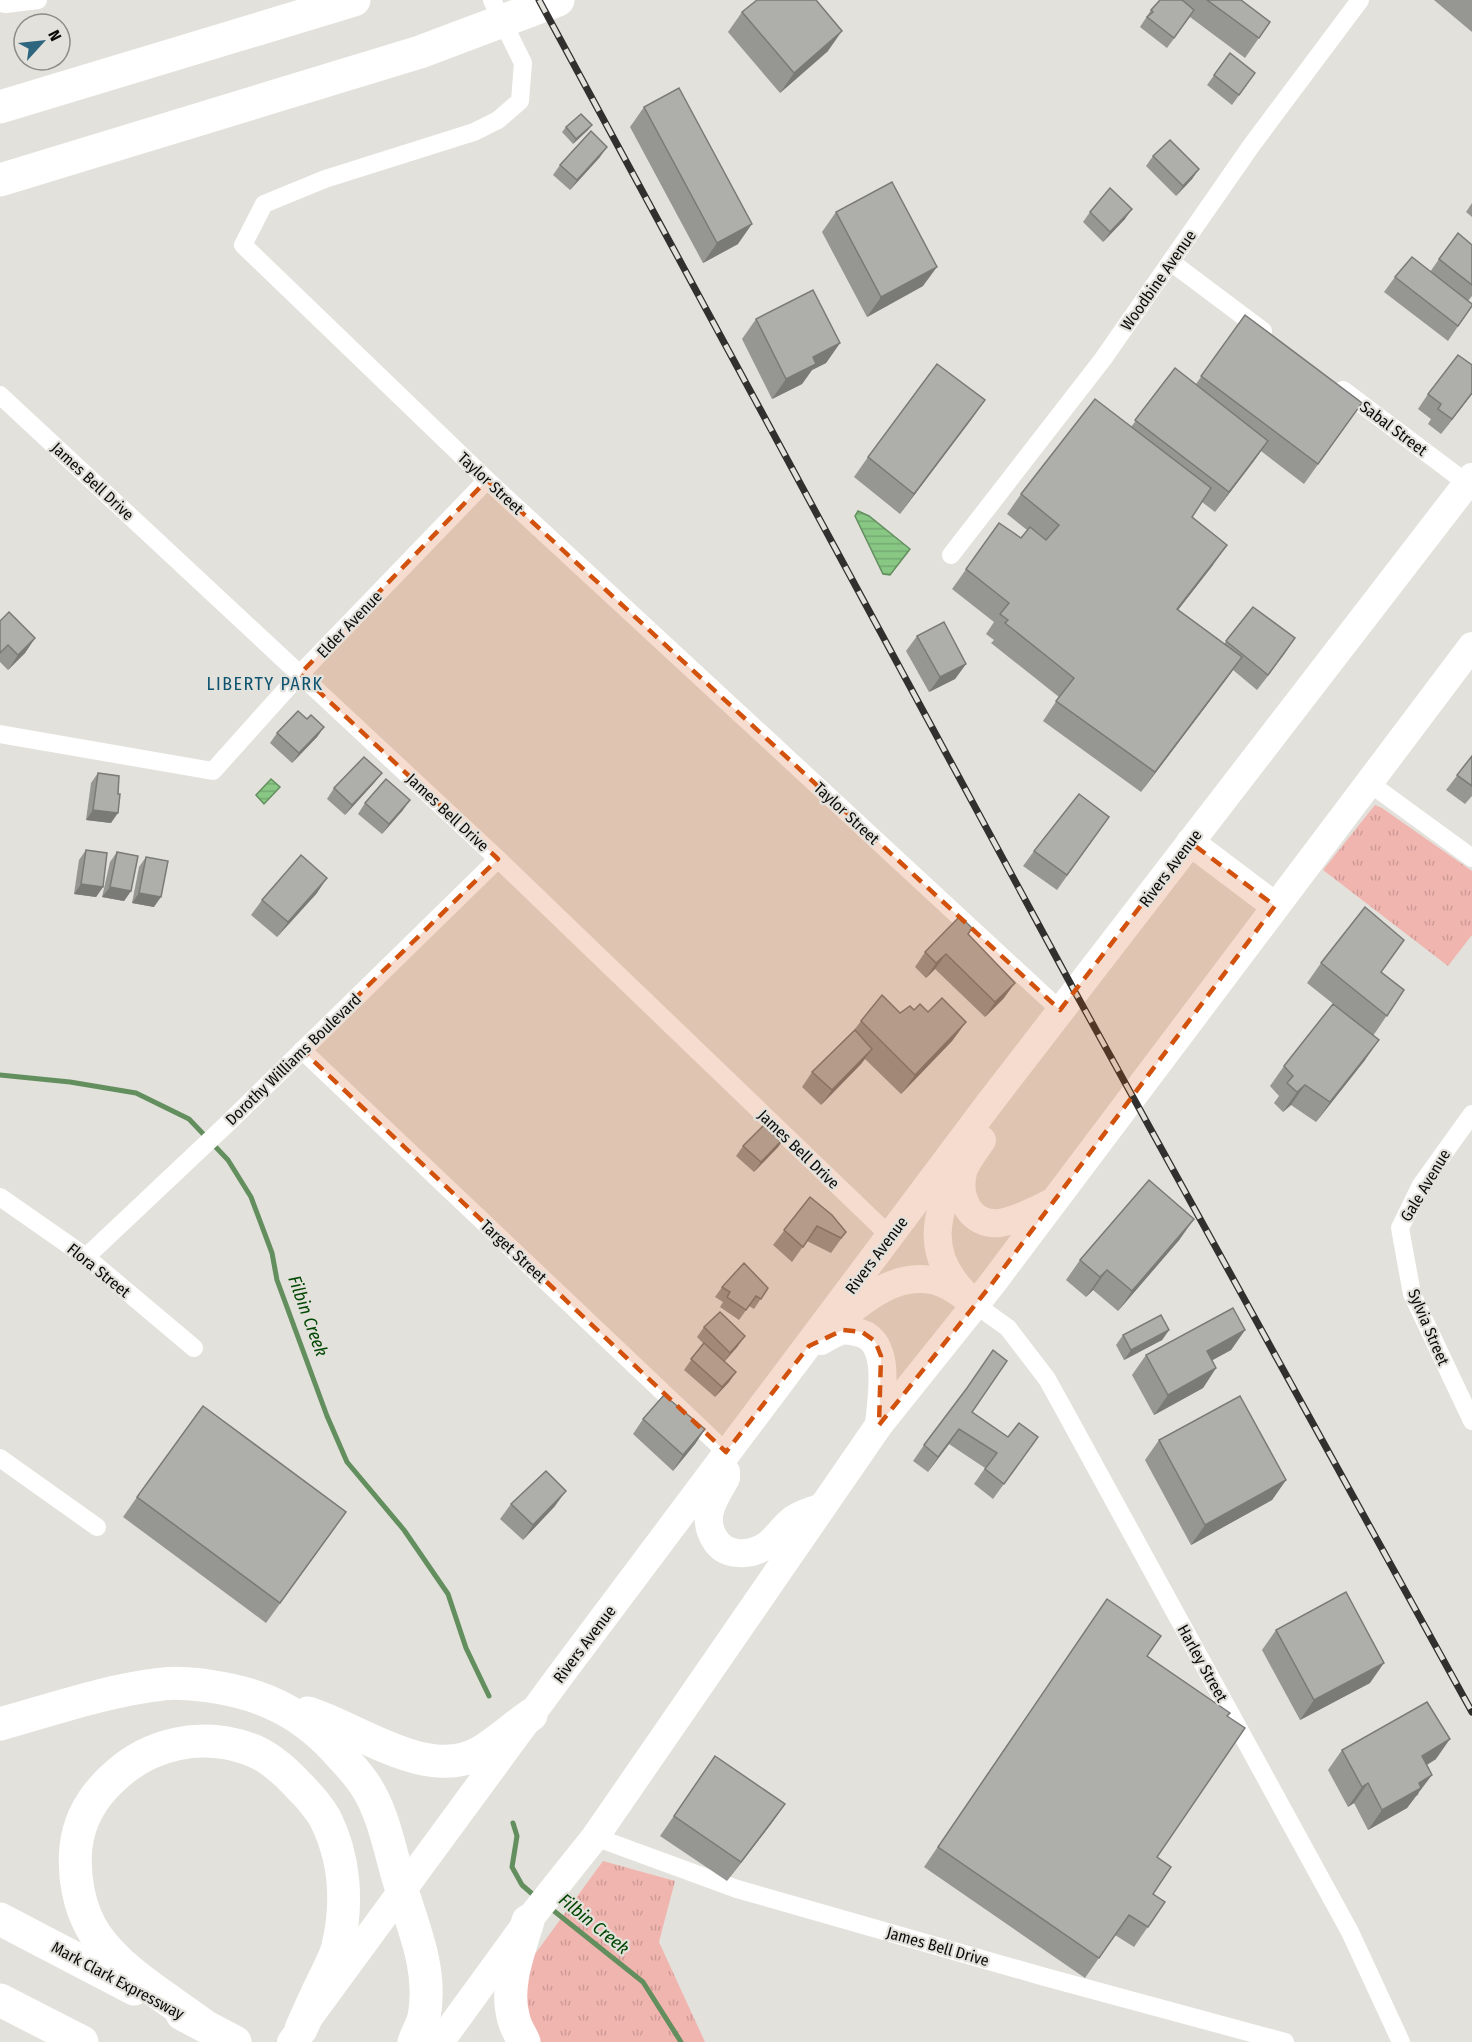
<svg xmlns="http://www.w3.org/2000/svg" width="1472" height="2042" font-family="'Fira Sans Condensed',sans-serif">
	<defs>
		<pattern id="grass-tufts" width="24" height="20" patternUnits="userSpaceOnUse" patternTransform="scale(1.5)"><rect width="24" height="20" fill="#f1b5b0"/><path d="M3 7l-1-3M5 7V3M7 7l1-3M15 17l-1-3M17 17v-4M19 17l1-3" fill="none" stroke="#cd9a96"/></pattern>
		<pattern id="water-rules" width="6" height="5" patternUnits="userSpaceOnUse" patternTransform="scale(1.5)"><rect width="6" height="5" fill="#88c784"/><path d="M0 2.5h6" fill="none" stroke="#74aa71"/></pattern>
	</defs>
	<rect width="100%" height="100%" fill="#e3e1db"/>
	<g fill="url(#grass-tufts)">
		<path d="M1375,805L1382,808L1472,871V935L1448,966L1323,870Z"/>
		<path d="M603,1861L675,1881L659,1942L705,2042H539L522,1996L527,1965Z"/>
	</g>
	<g fill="url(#water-rules)" stroke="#638f5f" stroke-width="1.5">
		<path d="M858,511L869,516L910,549L890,575L883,574L855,516Z"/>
		<path d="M271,779L280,787L264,804L256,795Z"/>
	</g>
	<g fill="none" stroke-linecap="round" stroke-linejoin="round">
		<g stroke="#638f5f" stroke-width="5">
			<path d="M0,1075L70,1082L136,1093L189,1119L228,1160L251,1197L272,1253L277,1280L327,1416L347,1462L404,1530L448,1594L466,1648L489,1696"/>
			<path d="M513,1823L517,1836L512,1867L522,1885L537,1898"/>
			<path d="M549,1907L643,1982L681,2042"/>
		</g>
		<g stroke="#fff" stroke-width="18">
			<path d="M492,0L523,63L520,101L498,120L474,132L325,179L264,204L243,245L487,480L1060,1010"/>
			<path d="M0,3L6,4L38,0"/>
			<path d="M1171,262L1263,331"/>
			<path d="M1343,390L1472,487"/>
			<path d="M0,395L498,859L890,1236"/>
			<path d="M951,555L1103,359L1251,146L1360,0"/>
			<path d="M0,734L213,771L300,674L487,480"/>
			<path d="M1368,782L1472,858"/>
			<path d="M302,1050L726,1452"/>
			<path d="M1472,1114L1421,1185L1400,1228L1412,1294L1472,1421"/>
			<path d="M0,1197L86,1257L194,1348"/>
			<path d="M86,1257L227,1124L498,859"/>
			<path d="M976,1305L1008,1328L1047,1379L1062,1406L1350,1932L1401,2042"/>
			<path d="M0,1458L97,1527"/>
			<path d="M595,1837L737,1889L1045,1977L1285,2042"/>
		</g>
		<g stroke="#fff" stroke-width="28">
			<path d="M1190,842L1275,906"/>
			<path d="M982,1140C976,1150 966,1161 963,1172C957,1198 970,1226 1000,1223C1018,1220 1036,1210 1053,1202"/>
			<path d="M958,1165C937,1213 923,1251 964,1293"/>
			<path d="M840,1319C866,1298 895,1274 931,1280C947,1282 963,1296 976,1305"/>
			<path d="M821,1341C827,1338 835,1332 842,1331C846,1330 851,1331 855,1332C894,1336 881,1399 879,1425"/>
			<path d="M726,1472V1478C715,1498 701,1515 714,1538C725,1558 751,1556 767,1545C776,1539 782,1528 791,1521C797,1515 808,1512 816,1509"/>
			<path d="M291,2042L559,1677L988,1105L1472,477"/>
			<path d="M440,2042L528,1921L595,1837L879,1425L991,1285L1472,646"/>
		</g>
		<g stroke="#fff" stroke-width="33">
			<path d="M0,107L354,0"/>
			<path d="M0,180L420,52L558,0"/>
			<path d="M308,1713C357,1728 427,1782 479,1753C495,1744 515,1726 531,1715"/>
			<path d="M0,1724C54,1709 108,1690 163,1684C178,1682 194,1684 209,1686C265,1694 305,1714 342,1757C350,1766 359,1775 365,1785C384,1813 390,1852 400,1884C413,1927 433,1970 424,2017C422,2025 417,2034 414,2042"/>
			<path d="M0,1919L134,1989"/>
			<path d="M0,2000L82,2042"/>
			<path d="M182,2014L235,2042"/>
			<path d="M202,2024C166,1997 121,1972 95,1934C79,1909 73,1876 76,1847C79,1819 93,1796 114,1777C150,1743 202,1732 249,1749C267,1755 286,1772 299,1786C309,1796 318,1806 325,1818C345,1858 348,1903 338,1946C336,1956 330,1966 326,1975C317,1993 309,2011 301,2029"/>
			<path d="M524,2042C521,2035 516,2028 514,2020C504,1988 519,1951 528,1921"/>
		</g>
		<g stroke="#32302e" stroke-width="7">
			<path id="rail" d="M539,0L1075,992L1472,1712"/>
		</g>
		<use href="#rail" stroke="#e3e1db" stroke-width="4.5" stroke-dasharray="14" stroke-linecap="butt"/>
	</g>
	<g fill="#969692">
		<path d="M1160,0H1241L1270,22L1245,58L1190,17L1167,48L1140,27L1151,10Z"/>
		<path d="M1434,0H1472V32Z"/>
		<path d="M742,12L828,51L780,93L728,32Z"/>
		<path d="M1230,53L1255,73L1232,105L1207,85Z"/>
		<path d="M644,107L738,244L703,263L630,127Z"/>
		<path d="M592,125L588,130L573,144L562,132L566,127Z"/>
		<path d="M1153,156L1199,169L1192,179L1176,196L1146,166Z"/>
		<path d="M600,157L570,190L553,175L560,165Z"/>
		<path d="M1472,203V217L1466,212Z"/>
		<path d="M836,212L923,286L867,317L822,232Z"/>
		<path d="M1090,212L1125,219L1103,242L1083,222Z"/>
		<path d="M1472,245V296L1468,301L1472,306L1448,341L1384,292L1395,277L1430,272L1439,259Z"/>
		<path d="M1245,315L1362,403L1304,484L1261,451L1215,512L1202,502L1192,517L1213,565L1178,610L1224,644L1253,607L1285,653L1257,690L1233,670L1141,792L1043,721L1059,697L991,643L994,640L986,634L994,622L952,589L999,523L1021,538L1027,530L1007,514L1021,494L1131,427L1175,368L1196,384Z"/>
		<path d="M756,319L840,343L826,363L812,370L802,384L772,399L742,339Z"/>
		<path d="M1428,394H1472L1441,434L1428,424L1431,419L1418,409Z"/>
		<path d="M985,400L900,514L854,477L868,457Z"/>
		<path d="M0,621L35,638L25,653L8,670L0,662Z"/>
		<path d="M917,636L966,664L955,679L929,692L906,651Z"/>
		<path d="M307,719L324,727L317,737L292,763L270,743L277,733Z"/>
		<path d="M1472,756V796L1465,804L1446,790Z"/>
		<path d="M98,773L111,823L86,820L91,783Z"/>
		<path d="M382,773L374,783L345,815L327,799L334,788Z"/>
		<path d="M365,803L403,810L382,834L358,814Z"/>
		<path d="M1109,817L1057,890L1023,866L1034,851Z"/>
		<path d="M86,850L103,887L96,897L74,894L79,860Z"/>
		<path d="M117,852L131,891L124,901L102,897L110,862Z"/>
		<path d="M146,857L154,907L132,903L139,867Z"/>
		<path d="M317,893L277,937L251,915L262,900Z"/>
		<path d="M968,934L1004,998L985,1017L935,969L926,978L915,967L925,952Z"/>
		<path d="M1321,963L1381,972L1404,990L1373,1036L1365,1060L1316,1122L1291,1105L1283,1112L1274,1103L1279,1096L1270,1086L1284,1066L1351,1018L1307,983Z"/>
		<path d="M914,1010L966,1022L952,1041L901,1094L865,1059L861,1064L821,1105L802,1087L812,1072L854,1030L861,1021Z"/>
		<path d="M785,1137L778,1147L754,1172L736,1156L743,1146Z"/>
		<path d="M810,1197L846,1232L831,1253L807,1241L792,1262L773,1245Z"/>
		<path d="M1180,1239L1118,1311L1093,1290L1086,1297L1066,1280L1080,1260Z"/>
		<path d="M722,1287L768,1288L754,1309L749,1306L739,1320L720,1307L723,1302L715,1297Z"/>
		<path d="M704,1327L738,1346L724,1362L736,1372L729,1382L715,1397L684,1370L703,1343L697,1337Z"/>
		<path d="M1169,1330L1162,1340L1124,1360L1116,1345L1123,1335Z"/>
		<path d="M1245,1330L1231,1350L1212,1360L1216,1368L1203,1388L1154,1415L1132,1375L1146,1355Z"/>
		<path d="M972,1412L1008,1437H1038L993,1499L974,1484L985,1468L949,1444L928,1472L913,1461L924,1445Z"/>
		<path d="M643,1419L705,1429L695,1444L673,1471L633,1434Z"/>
		<path d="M1159,1440L1286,1480L1272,1500L1191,1545L1145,1460Z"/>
		<path d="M137,1497L332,1532L266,1623L123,1517Z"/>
		<path d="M511,1504L555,1506L523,1540L500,1519Z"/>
		<path d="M1107,1599L1147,1656L1227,1716L1157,1857L1153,1894L1165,1902L1134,1947L1115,1935L1085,1978L924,1867Z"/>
		<path d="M1276,1630L1370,1683L1300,1720L1262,1650Z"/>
		<path d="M1342,1750L1436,1759L1427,1765L1418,1795L1416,1796L1407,1808L1368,1830L1354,1803L1348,1807L1328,1770Z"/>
		<path d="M715,1756L785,1804L771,1824L727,1881L660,1836Z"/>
	</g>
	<g fill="#7a7a77">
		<path d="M842,31L828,51L780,93L794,73Z"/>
		<path d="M592,125L588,130L573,144L576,139Z"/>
		<path d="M607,147L600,157L570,190L577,180Z"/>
		<path d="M1199,169L1192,179L1176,196L1183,186Z"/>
		<path d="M1132,209L1125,219L1103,242L1110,232Z"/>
		<path d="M752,224L738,244L703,263L717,243Z"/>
		<path d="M937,267L923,286L867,317L881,297Z"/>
		<path d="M840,343L826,363L812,370L802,384L772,399L786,379L813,357Z"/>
		<path d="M1472,393V394L1441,434L1452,419Z"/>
		<path d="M985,400L971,420L900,514L914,494Z"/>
		<path d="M1268,441L1254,461L1215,512L1229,492Z"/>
		<path d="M1227,545L1213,565L1163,629L1177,609Z"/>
		<path d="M35,638L25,653L8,670L18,655Z"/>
		<path d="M1295,638L1285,653L1257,690L1268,675Z"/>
		<path d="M1242,657L1228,677L1141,792L1155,772Z"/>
		<path d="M966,664L955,679L929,692L940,677Z"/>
		<path d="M324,727L317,737L292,763L299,753Z"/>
		<path d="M382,773L374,783L345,815L352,805Z"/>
		<path d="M410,800L403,810L382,834L389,824Z"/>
		<path d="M93,810L118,813L111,823L86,820Z"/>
		<path d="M327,878L317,893L277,937L288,922Z"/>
		<path d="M81,884L103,887L96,897L74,894Z"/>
		<path d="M110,887L131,891L124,901L102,897Z"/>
		<path d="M139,893L161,897L154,907L132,903Z"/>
		<path d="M946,954L935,969L926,978L936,963Z"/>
		<path d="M1015,983L1004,998L985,1017L995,1002Z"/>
		<path d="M966,1022L952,1041L901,1094L915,1075Z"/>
		<path d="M1379,1040L1365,1060L1316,1122L1330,1102Z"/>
		<path d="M872,1049L861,1064L821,1105L832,1090Z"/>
		<path d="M1305,1085L1291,1105L1283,1112L1297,1092Z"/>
		<path d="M785,1137L778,1147L754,1172L761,1162Z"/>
		<path d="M1194,1219L1180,1239L1118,1311L1132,1291Z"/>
		<path d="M1107,1270L1093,1290L1086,1297L1100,1277Z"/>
		<path d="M1169,1330L1162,1340L1124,1360L1131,1350Z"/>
		<path d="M1245,1330L1231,1350L1193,1371L1207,1351Z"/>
		<path d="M745,1336L738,1346L723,1363L730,1353Z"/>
		<path d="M1216,1368L1203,1388L1154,1415L1168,1395Z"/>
		<path d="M736,1372L729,1382L715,1397L722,1387Z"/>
		<path d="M705,1429L695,1444L673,1471L683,1455Z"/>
		<path d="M959,1429L949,1444L928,1472L938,1457Z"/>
		<path d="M1286,1480L1272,1500L1191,1545L1205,1525Z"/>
		<path d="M566,1491L555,1506L523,1540L533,1525Z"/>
		<path d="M1384,1663L1370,1683L1300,1720L1314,1700Z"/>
		<path d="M1450,1739L1436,1759L1408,1776L1422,1756Z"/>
		<path d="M1432,1775L1407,1808L1368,1830L1382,1810L1419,1783Z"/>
		<path d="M1368,1783L1354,1803L1348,1807L1362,1787Z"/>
		<path d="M785,1804L771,1824L727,1881L741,1862Z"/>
	</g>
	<g fill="#aeafaa" stroke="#7a7a77" stroke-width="1.5">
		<path d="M757,0H816L842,31L794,73L742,12Z"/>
		<path d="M1160,0H1182L1194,10L1174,38L1147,17L1153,12L1151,10Z"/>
		<path d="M1207,0H1241L1270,22L1259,38Z"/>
		<path d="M1230,53L1255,73L1239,95L1214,75Z"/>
		<path d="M679,88L752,224L717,243L644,107Z"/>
		<path d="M581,114L592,125L576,139L566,127Z"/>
		<path d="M591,131L607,147L577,180L560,165Z"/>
		<path d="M1170,140L1199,169L1183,186L1153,156Z"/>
		<path d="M892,182L937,267L881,297L836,212Z"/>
		<path d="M1110,188L1132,209L1110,232L1090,212Z"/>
		<path d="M1458,233L1472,245V285L1439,259Z"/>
		<path d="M1412,257L1472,304V306L1458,326L1395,277Z"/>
		<path d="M813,290L840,343L813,357L816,364L786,379L756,319Z"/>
		<path d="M1245,315L1362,403L1318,464L1201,376Z"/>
		<path d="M1458,355L1472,365V393L1452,419L1438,409L1441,404L1428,394Z"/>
		<path d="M937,364L985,400L914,494L868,457Z"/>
		<path d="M1175,368L1268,441L1229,492L1135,420Z"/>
		<path d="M1095,399L1211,488L1192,517L1227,545L1177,609L1242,657L1155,772L1056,701L1074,678L1005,623L1008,620L1000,614L1009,603L966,569L999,523L1021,538L1030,527L1046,540L1059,525L1021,494Z"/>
		<path d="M1253,607L1295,638L1268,675L1226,641Z"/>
		<path d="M9,612L35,638L18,655L8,645L0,653V621Z"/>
		<path d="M944,622L966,664L940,677L917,636Z"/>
		<path d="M298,711L307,719L311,715L324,727L299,753L277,733Z"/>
		<path d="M1472,756V786L1457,775Z"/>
		<path d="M364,757L382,773L352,805L334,788Z"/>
		<path d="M98,773L119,776L118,794H120L118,813L93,810Z"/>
		<path d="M386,779L410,800L389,824L365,803Z"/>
		<path d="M1079,794L1109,817L1067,875L1034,851Z"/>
		<path d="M86,850L107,853L103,887L81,884Z"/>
		<path d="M117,852L138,856L131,891L110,887Z"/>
		<path d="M301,855L327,878L288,922L262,900Z"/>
		<path d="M146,857L168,861L161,897L139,893Z"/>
		<path d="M1365,907L1404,940L1381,972L1404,990L1387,1016L1321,963Z"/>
		<path d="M960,916L972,928L968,934L1015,983L995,1002L946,954L936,963L925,952Z"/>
		<path d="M882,995L900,1013L910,1006L914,1010L920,1004L928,1012L942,998L966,1022L915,1075L861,1021Z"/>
		<path d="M1333,1004L1379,1040L1330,1102L1305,1085L1297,1092L1287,1083L1293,1076L1284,1066Z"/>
		<path d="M855,1030L872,1049L832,1090L812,1072Z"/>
		<path d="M769,1120L785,1137L761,1162L743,1146Z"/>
		<path d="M1149,1180L1194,1219L1132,1291L1107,1270L1100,1277L1080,1260Z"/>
		<path d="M810,1197L832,1215L846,1232L841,1238L817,1226L803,1247L784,1230Z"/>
		<path d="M744,1263L768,1288L761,1299L756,1296L746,1310L727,1297L730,1292L722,1287Z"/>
		<path d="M1233,1308L1245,1330L1207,1351L1216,1368L1168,1395L1146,1355Z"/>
		<path d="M720,1312L745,1336L730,1353L704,1327Z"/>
		<path d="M1161,1315L1169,1330L1131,1350L1123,1335Z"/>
		<path d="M704,1343L736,1372L722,1387L691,1359Z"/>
		<path d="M993,1350L1007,1361L972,1412L1008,1437L1019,1423L1038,1437L1004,1484L985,1469L997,1453L959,1429L938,1457L924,1445L967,1388Z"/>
		<path d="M664,1395L705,1429L683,1455L643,1419Z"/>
		<path d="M1240,1396L1286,1480L1205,1525L1159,1440Z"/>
		<path d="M203,1406L346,1512L280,1603L137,1497Z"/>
		<path d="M546,1471L566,1491L533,1525L511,1504Z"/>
		<path d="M1346,1592L1384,1663L1314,1700L1276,1630Z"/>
		<path d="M1107,1599L1161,1636L1147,1656L1230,1713L1227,1716L1245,1728L1157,1857L1171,1867L1153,1894L1165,1902L1148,1927L1129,1915L1099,1958L938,1847Z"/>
		<path d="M1427,1702L1450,1739L1422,1756L1432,1775L1419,1783L1421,1788L1382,1810L1368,1783L1362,1787L1342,1750Z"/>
		<path d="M715,1756L785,1804L741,1862L674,1816Z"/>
	</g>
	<path fill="#d2510c" fill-opacity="0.2" stroke="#d2510c" stroke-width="4.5" stroke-dasharray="12 8" stroke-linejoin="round" d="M487,480L1060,1010L1190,842L1275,906L991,1285L879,1425L881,1356L875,1341L862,1332L843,1330L809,1346L726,1452L302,1050L498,859L300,674Z"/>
	<g text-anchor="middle" stroke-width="4.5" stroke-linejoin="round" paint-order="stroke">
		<g font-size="16" fill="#0c0b09" stroke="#e3e1db">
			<text transform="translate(1158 280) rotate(-55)" y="6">Woodbine Avenue</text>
			<text transform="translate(1394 428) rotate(37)" y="6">Sabal Street</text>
			<text transform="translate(93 481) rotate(43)" y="6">James Bell Drive</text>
			<text transform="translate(491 483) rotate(43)" y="6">Taylor Street</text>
			<text transform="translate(349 624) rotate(-46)" y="6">Elder Avenue</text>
			<text transform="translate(448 812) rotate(43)" y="6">James Bell Drive</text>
			<text transform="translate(847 813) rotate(43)" y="6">Taylor Street</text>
			<text transform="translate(1170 868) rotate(-53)" y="6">Rivers Avenue</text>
			<text transform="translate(293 1059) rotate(-44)" y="6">Dorothy Williams Boulevard</text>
			<text transform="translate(799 1149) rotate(44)" y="6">James Bell Drive</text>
			<text transform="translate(1425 1185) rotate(-59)" y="6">Gale Avenue</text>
			<text transform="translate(514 1251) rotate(43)" y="6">Target Street</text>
			<text transform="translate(876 1255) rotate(-53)" y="6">Rivers Avenue</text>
			<text transform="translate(99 1270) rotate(39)" y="6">Flora Street</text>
			<text transform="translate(1429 1327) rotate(67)" y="6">Sylvia Street</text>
			<text transform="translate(584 1644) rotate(-53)" y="6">Rivers Avenue</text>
			<text transform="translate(1203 1663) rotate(61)" y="6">Harley Street</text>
			<text transform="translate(938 1946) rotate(16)" y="6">James Bell Drive</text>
			<text transform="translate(118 1980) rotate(28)" y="6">Mark Clark Expressway</text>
		</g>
		<g font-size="18" letter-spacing="1.5" fill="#0d5370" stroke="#e3e1db">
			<text x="265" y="690">LIBERTY PARK</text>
		</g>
		<g font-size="18" font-style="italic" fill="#014703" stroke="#e3e1db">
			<text transform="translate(308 1316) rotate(70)" y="6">Filbin Creek</text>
			<text transform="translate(594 1924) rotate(39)" y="6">Filbin Creek</text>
		</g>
	</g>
	<g transform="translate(42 42) rotate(63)"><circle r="28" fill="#e3e1db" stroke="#8d8b87" stroke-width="1.5"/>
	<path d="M0-4.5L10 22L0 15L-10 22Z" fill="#2e657f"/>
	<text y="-9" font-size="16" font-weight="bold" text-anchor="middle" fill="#0c0b09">N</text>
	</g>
</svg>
